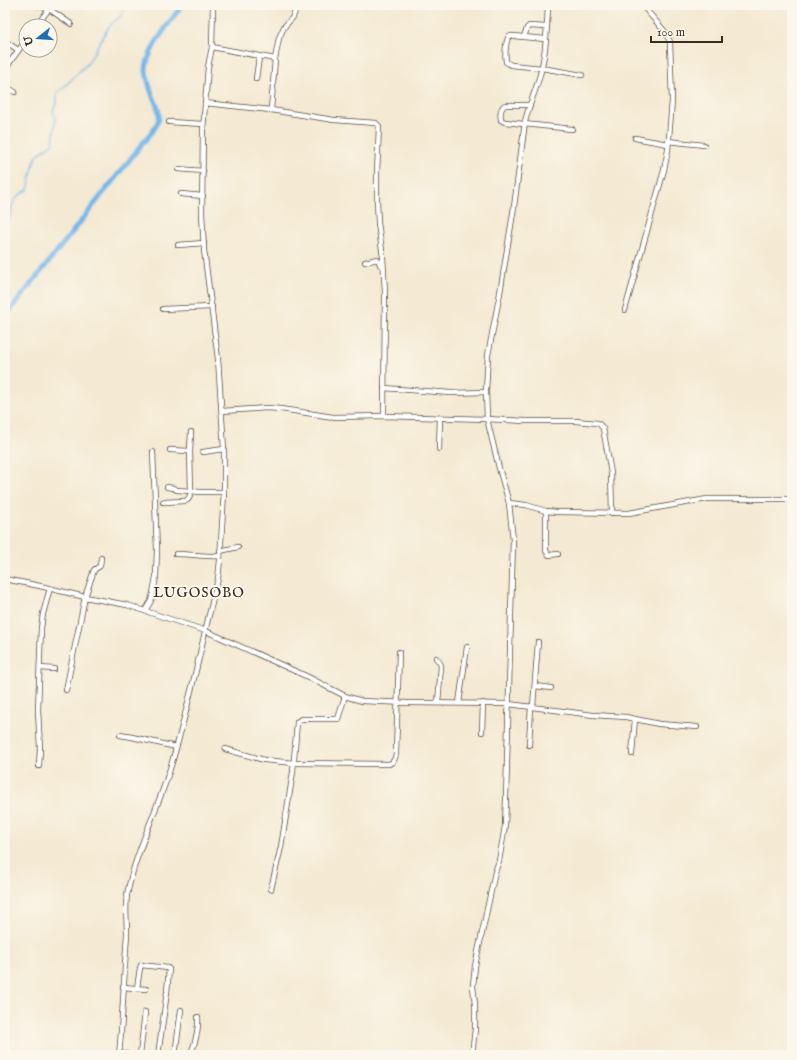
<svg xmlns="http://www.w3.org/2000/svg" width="797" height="1060" font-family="'IM FELL English',serif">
	<rect width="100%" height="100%" fill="#fbf7ec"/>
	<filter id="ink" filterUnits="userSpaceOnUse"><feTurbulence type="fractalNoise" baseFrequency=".025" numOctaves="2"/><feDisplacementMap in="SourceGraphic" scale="8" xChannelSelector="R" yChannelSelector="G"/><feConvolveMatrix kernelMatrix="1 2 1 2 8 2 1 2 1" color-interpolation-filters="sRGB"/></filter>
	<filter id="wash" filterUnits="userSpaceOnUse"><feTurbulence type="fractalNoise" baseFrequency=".012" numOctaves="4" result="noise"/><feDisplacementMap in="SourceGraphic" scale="16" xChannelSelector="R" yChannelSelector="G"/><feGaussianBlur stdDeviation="0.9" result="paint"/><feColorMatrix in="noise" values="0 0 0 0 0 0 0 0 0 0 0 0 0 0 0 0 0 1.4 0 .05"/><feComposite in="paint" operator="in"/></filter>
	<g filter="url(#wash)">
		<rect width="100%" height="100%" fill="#f4e9d2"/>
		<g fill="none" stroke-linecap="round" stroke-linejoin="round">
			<path stroke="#74b7ea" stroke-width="1.5" d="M5,220L9,218C14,202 12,198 28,190C31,179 31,168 36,158C39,152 48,147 53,143L56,117L54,115L53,111L57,102V93L64,87L88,63L105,33L111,24L121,16L126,5"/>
			<path stroke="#74b7ea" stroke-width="5" d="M5,317L154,129C156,125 158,122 159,118C160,109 155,102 152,94C150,88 147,78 146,71C146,50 170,23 181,6L184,5"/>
		</g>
	</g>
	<g filter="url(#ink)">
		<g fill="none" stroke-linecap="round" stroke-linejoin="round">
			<g stroke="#574739" stroke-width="6">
				<g id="minor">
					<path d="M37,5L49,9L71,24"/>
					<path d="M548,5C547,29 546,55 539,78C535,93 528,107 525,122L514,207L500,293L488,355L486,391L487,419L525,421H575L598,423L603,428L611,473L612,513"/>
					<path d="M36,26L49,9"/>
					<path d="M524,37L527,28L529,26L547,27"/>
					<path d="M545,39L513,36H509C505,43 505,55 506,62L511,65L542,68L582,75"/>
					<path d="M5,41L18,50"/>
					<path d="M212,47L275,59"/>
					<path d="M5,69L26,40"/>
					<path d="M256,79L259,57"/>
					<path d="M5,86L15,92"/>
					<path d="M205,103L271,110L334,120L376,123L379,126L377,174V201L378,223L383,257L385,292L384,416"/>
					<path d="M530,105H505C500,108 500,114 501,120L505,122L572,129"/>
					<path d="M271,110L275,59L279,38L284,27L293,17L297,5"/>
					<path d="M169,122L203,124"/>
					<path d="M635,138L668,144"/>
					<path d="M668,141L704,145"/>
					<path d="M178,169L203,171"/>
					<path d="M181,194L203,196"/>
					<path d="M178,245L204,243"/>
					<path d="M365,262L377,259L379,261L380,265L383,266"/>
					<path d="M163,309L212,307"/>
					<path d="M625,310L664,170L668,150L672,101L670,42L666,33L642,5"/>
					<path d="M384,388L451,393L486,392"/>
					<path d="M222,411L267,408L281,409L333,417L384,416L487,419L499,468L509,503L526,505L546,511L557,512L629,513L707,499H792"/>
					<path d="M191,432L190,451L191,491L200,492H224"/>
					<path d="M439,449L440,418"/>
					<path d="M170,450L190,451"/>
					<path d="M203,452L224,449"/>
					<path d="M163,502L185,501C190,500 190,495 191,491L177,490L173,488L167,487"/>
					<path d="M546,511V551L549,555L558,554"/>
					<path d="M220,551L238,547"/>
					<path d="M176,554C191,554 205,557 220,556"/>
					<path d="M5,579L40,586L85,597L127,605L206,631L306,676L345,696L362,701L407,703L509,704L593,715L626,717L635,719L632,754"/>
					<path d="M145,611L151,601L153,593L156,577L157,550L153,452"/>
					<path d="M436,658L440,663L441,666L438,703"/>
					<path d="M40,668L54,669"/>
					<path d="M535,686L551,688"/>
					<path d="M66,690L85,597L94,570L100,566L101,558"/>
					<path d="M459,703L467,647"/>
					<path d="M533,706L538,642"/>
					<path d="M635,719L659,724L697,727"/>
					<path d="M482,732L483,703"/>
					<path d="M120,735L132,737L176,747"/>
					<path d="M529,745L531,706"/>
					<path d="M225,749L264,760L294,763L389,764C394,762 395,759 396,754L399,652"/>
					<path d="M39,766L40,749L38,710L41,628L43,614L50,588"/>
					<path d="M271,889L281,847L293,772L297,722L301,719H338L345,696"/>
					<path d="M123,987L146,989"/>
					<path d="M137,988L140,968L141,965L168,968L169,969L167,992L158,1055"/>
					<path d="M119,1053L130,1055"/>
					<path d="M119,1055C123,1015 124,975 127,934C127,921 125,908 127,895C135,853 156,813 169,772C189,709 201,644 218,579L220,560L224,492V449L218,359L204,250L202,213L203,130L208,67L212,47L213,5"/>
					<path d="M140,1055L145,1012"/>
					<path d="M175,1055L181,1010"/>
					<path d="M190,1055C195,1045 199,1028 198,1017"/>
					<path d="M472,1055L475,1029V1005L473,986L475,966L495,872L499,861L505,826L506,799L513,540L509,503"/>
				</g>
			</g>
			<use href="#minor" stroke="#fff" stroke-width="4.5"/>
		</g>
	</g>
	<g text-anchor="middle" stroke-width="4" stroke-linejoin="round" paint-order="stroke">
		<g font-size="14" letter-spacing="1" fill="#3b2a1e" stroke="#fbf7ec">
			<text x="199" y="597">LUGOSOBO</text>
		</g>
	</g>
	<rect width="797" height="1060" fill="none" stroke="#fbf7ec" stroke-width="20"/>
	<g transform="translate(38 38) rotate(253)"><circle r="19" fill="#fbf7ec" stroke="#aea59a"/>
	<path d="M0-3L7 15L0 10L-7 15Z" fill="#1f6fb2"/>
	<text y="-6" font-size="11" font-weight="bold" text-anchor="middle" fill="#3b2a1e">U</text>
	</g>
	<path d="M651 36v6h71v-6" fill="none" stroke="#3b2a1e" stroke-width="2"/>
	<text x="657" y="36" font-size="12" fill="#3b2a1e" stroke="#fbf7ec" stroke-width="3" paint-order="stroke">100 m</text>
</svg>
